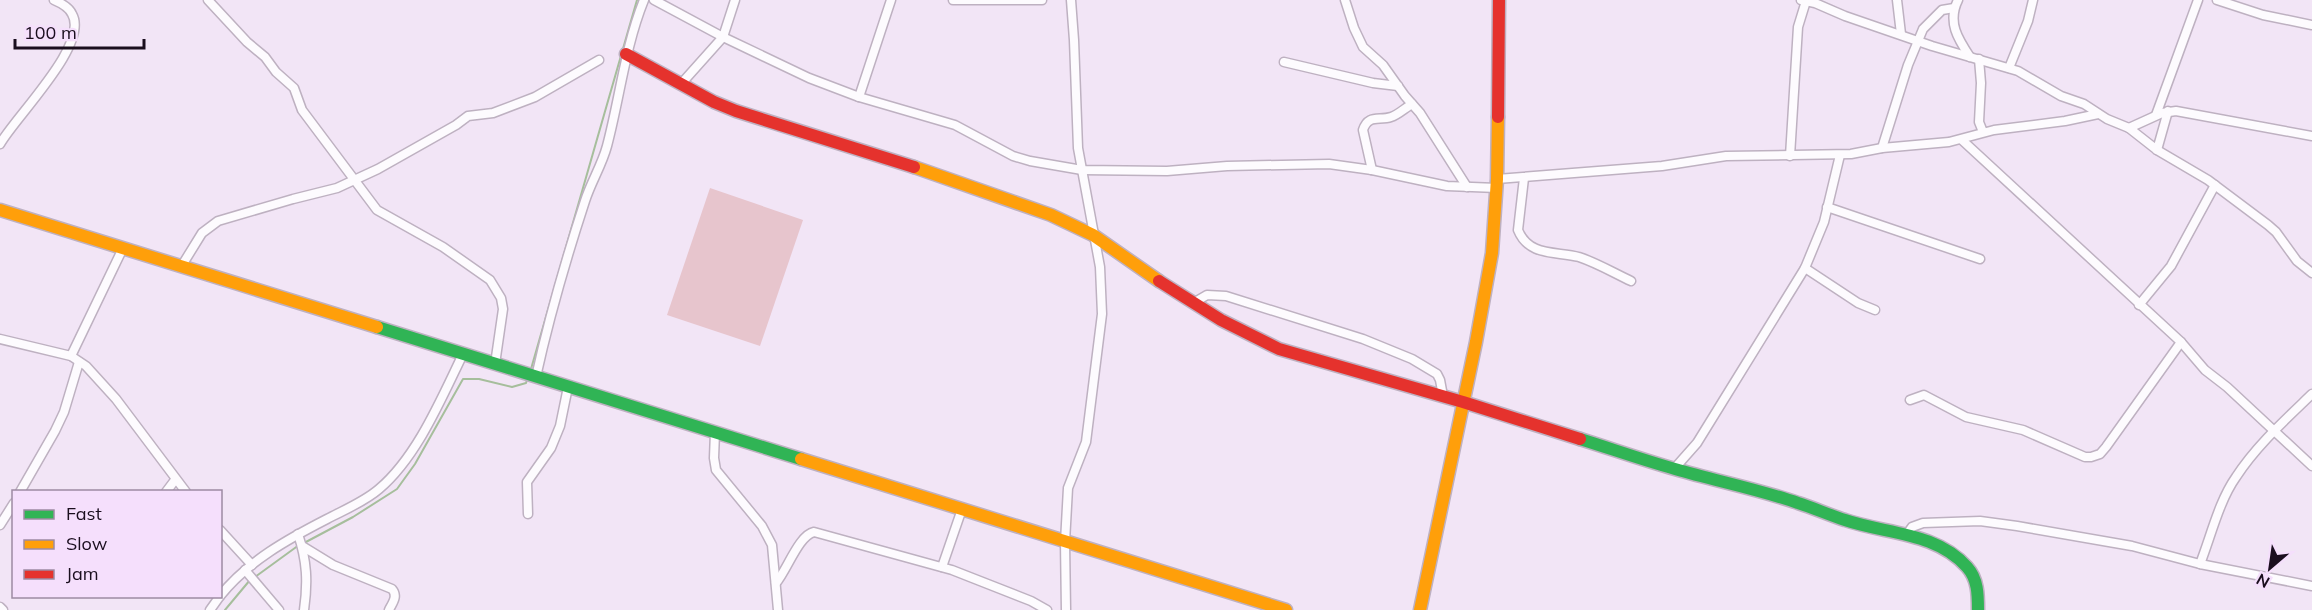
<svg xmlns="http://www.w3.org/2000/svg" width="2312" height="610" font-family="Mulish,sans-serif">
	<rect width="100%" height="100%" fill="#f2e5f6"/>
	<path fill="#e7c5cd" d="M710,188L803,220L760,346L667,315Z"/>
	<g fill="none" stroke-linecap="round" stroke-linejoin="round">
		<g stroke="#a6be9c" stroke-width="2">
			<path d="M531,369L637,0"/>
			<path d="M304,543L353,517L397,489L415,464L463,379H479L512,387L526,383L528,377"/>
			<path d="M255,577L299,545"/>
			<path d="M225,610L250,580"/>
		</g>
		<g stroke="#beb1c1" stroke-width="11">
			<g id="street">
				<path d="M208,0L247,42L265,57L276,72L294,88L302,110L377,210L443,247L490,280L501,298L503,309L495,364"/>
				<path d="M654,0L723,37L809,78L859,97L955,125L1013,156L1030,161L1082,170L1167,171L1227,166L1329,164L1372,170L1447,186L1497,188"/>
				<path d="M953,0H1042"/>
				<path d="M1345,0L1354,28L1363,47L1383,65L1405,96L1420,113L1467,187"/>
				<path d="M1801,0L1815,3L1845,16L1932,46L2018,71L2061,96L2084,104L2107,119L2129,128L2162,113L2176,111L2312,136"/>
				<path d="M1897,0L1901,34"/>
				<path d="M1958,0C1947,22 1958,39 1970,57"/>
				<path d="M2217,0L2263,15L2312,25"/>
				<path d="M1979,59L1981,83L1979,122L1983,132"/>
				<path d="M1284,62L1373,83L1398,86"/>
				<path d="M2009,68L2028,21L2033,0"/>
				<path d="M681,84L723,37L735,0"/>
				<path d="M859,97L891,0"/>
				<path d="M2156,115L2198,0"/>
				<path d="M2129,128L2157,150L2208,180L2268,225L2276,232L2297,261L2312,273"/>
				<path d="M1962,140L2181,342L2205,370L2227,387L2312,466"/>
				<path d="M0,144C15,117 90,44 72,14C69,7 61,3 54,0"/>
				<path d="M1882,148L1908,65L1923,29L1942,10L1954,8"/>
				<path d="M2157,150L2168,111"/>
				<path d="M1790,156L1798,27L1806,1"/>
				<path d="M1372,170L1363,130C1368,114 1379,121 1391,117C1398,115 1405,108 1412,104"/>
				<path d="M1524,178L1518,230C1529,257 1556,251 1579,257C1597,263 1614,273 1631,281"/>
				<path d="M1497,179L1662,166L1726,156L1851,154L1882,148L1949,142L1994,130L2065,121L2098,114"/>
				<path d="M1827,207L1980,259"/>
				<path d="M181,267L202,233L218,221L293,199L337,188L378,169L456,125L468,116L493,113L535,97L599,60"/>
				<path d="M1805,268L1858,303L1875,310"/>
				<path d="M1195,302L1207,295L1226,296L1363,339L1412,359L1437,374L1440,380L1443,396"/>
				<path d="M2139,305L2171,266L2215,185"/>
				<path d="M0,339L71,356L86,366L116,399L186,492"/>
				<path d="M71,356L123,248"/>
				<path d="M536,377C549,318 566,259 585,201C591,182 602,165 607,146C620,97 625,47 644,0"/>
				<path d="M1910,400L1924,395L1966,417L2023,430L2085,457H2091L2100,454L2106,447L2181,342"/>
				<path d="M715,432L714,458L716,470L762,526L772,545L778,610"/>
				<path d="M1674,469L1697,443L1805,268L1824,222L1840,155"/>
				<path d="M20,492L55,431L64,412L79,362"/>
				<path d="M166,492L175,480"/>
				<path d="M528,514L527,482L551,448L560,426L568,387"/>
				<path d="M0,525L14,503"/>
				<path d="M220,530L252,565"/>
				<path d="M298,534C307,561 308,582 304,610"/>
				<path d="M1907,534L1912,527L1923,523L1980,521L2017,526L2132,546L2200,564L2312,586"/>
				<path d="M302,546L333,565L392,589C398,596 393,602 389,610"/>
				<path d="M2200,564C2211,536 2219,501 2236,477C2256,446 2285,420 2312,394"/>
				<path d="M942,567L962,509"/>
				<path d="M245,570L279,610"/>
				<path d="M776,583C787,570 799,535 814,532L952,570L1031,601L1047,610"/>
				<path d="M220,596C248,561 288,539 327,519C344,510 364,502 379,489C417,457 441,399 463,354"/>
				<path d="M0,607L3,610"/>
				<path d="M210,610L220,596"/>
				<path d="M1066,610L1065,542L1068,488L1086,442L1102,314L1100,267L1078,148L1074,40L1071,0"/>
			</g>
		</g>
		<g stroke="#beb1c1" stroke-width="15">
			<g id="fast">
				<path d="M377,327L801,459"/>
				<path d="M1580,439C1612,449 1643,460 1675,469C1716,481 1758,489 1798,503C1814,508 1829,515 1845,520C1886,534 1936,532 1967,567C1978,579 1978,595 1978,610"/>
			</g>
		</g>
		<g stroke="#beb1c1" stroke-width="15">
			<g id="slow">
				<path d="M914,167L1051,215L1093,235L1159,281"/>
				<path d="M0,210L377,327"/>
				<path d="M801,459L1286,610"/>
				<path d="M1420,610L1476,342L1492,253L1497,179L1498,117"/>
			</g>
		</g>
		<g stroke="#beb1c1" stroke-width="15">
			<g id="jam">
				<path d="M626,54L714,102L736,111L914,167"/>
				<path d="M1498,117L1499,0"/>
				<path d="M1159,281L1221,320L1279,349L1463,402L1580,439"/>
			</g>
		</g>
		<use href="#street" stroke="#fdfbfe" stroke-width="8"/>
		<use href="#fast" stroke="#30b455" stroke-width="12"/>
		<use href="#slow" stroke="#ff9f0a" stroke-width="12"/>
		<use href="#jam" stroke="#e5322d" stroke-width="12"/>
	</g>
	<rect x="12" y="490" width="210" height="108" fill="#f5dffc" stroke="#9d8ba3" stroke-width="1.5"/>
	<rect x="24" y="510" width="30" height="9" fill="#30b455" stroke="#9d8ba3" stroke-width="1.5"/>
	<text x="66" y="520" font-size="18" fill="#1a0e1e">Fast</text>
	<rect x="24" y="540" width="30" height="9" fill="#ff9f0a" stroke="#9d8ba3" stroke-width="1.5"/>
	<text x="66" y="550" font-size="18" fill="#1a0e1e">Slow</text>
	<rect x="24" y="570" width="30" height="9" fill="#e5322d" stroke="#9d8ba3" stroke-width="1.5"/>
	<text x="66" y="580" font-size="18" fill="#1a0e1e">Jam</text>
	<g transform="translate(2270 568) rotate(209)" stroke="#f5dffc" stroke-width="4.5" paint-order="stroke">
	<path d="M0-4.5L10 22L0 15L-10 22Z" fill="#1a0e1e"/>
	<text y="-9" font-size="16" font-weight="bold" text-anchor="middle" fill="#1a0e1e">N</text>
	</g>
	<path d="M15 39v9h129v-9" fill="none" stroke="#1a0e1e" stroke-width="3"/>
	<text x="24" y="39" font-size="18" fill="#1a0e1e" stroke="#f5dffc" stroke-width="4.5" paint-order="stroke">100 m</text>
</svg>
